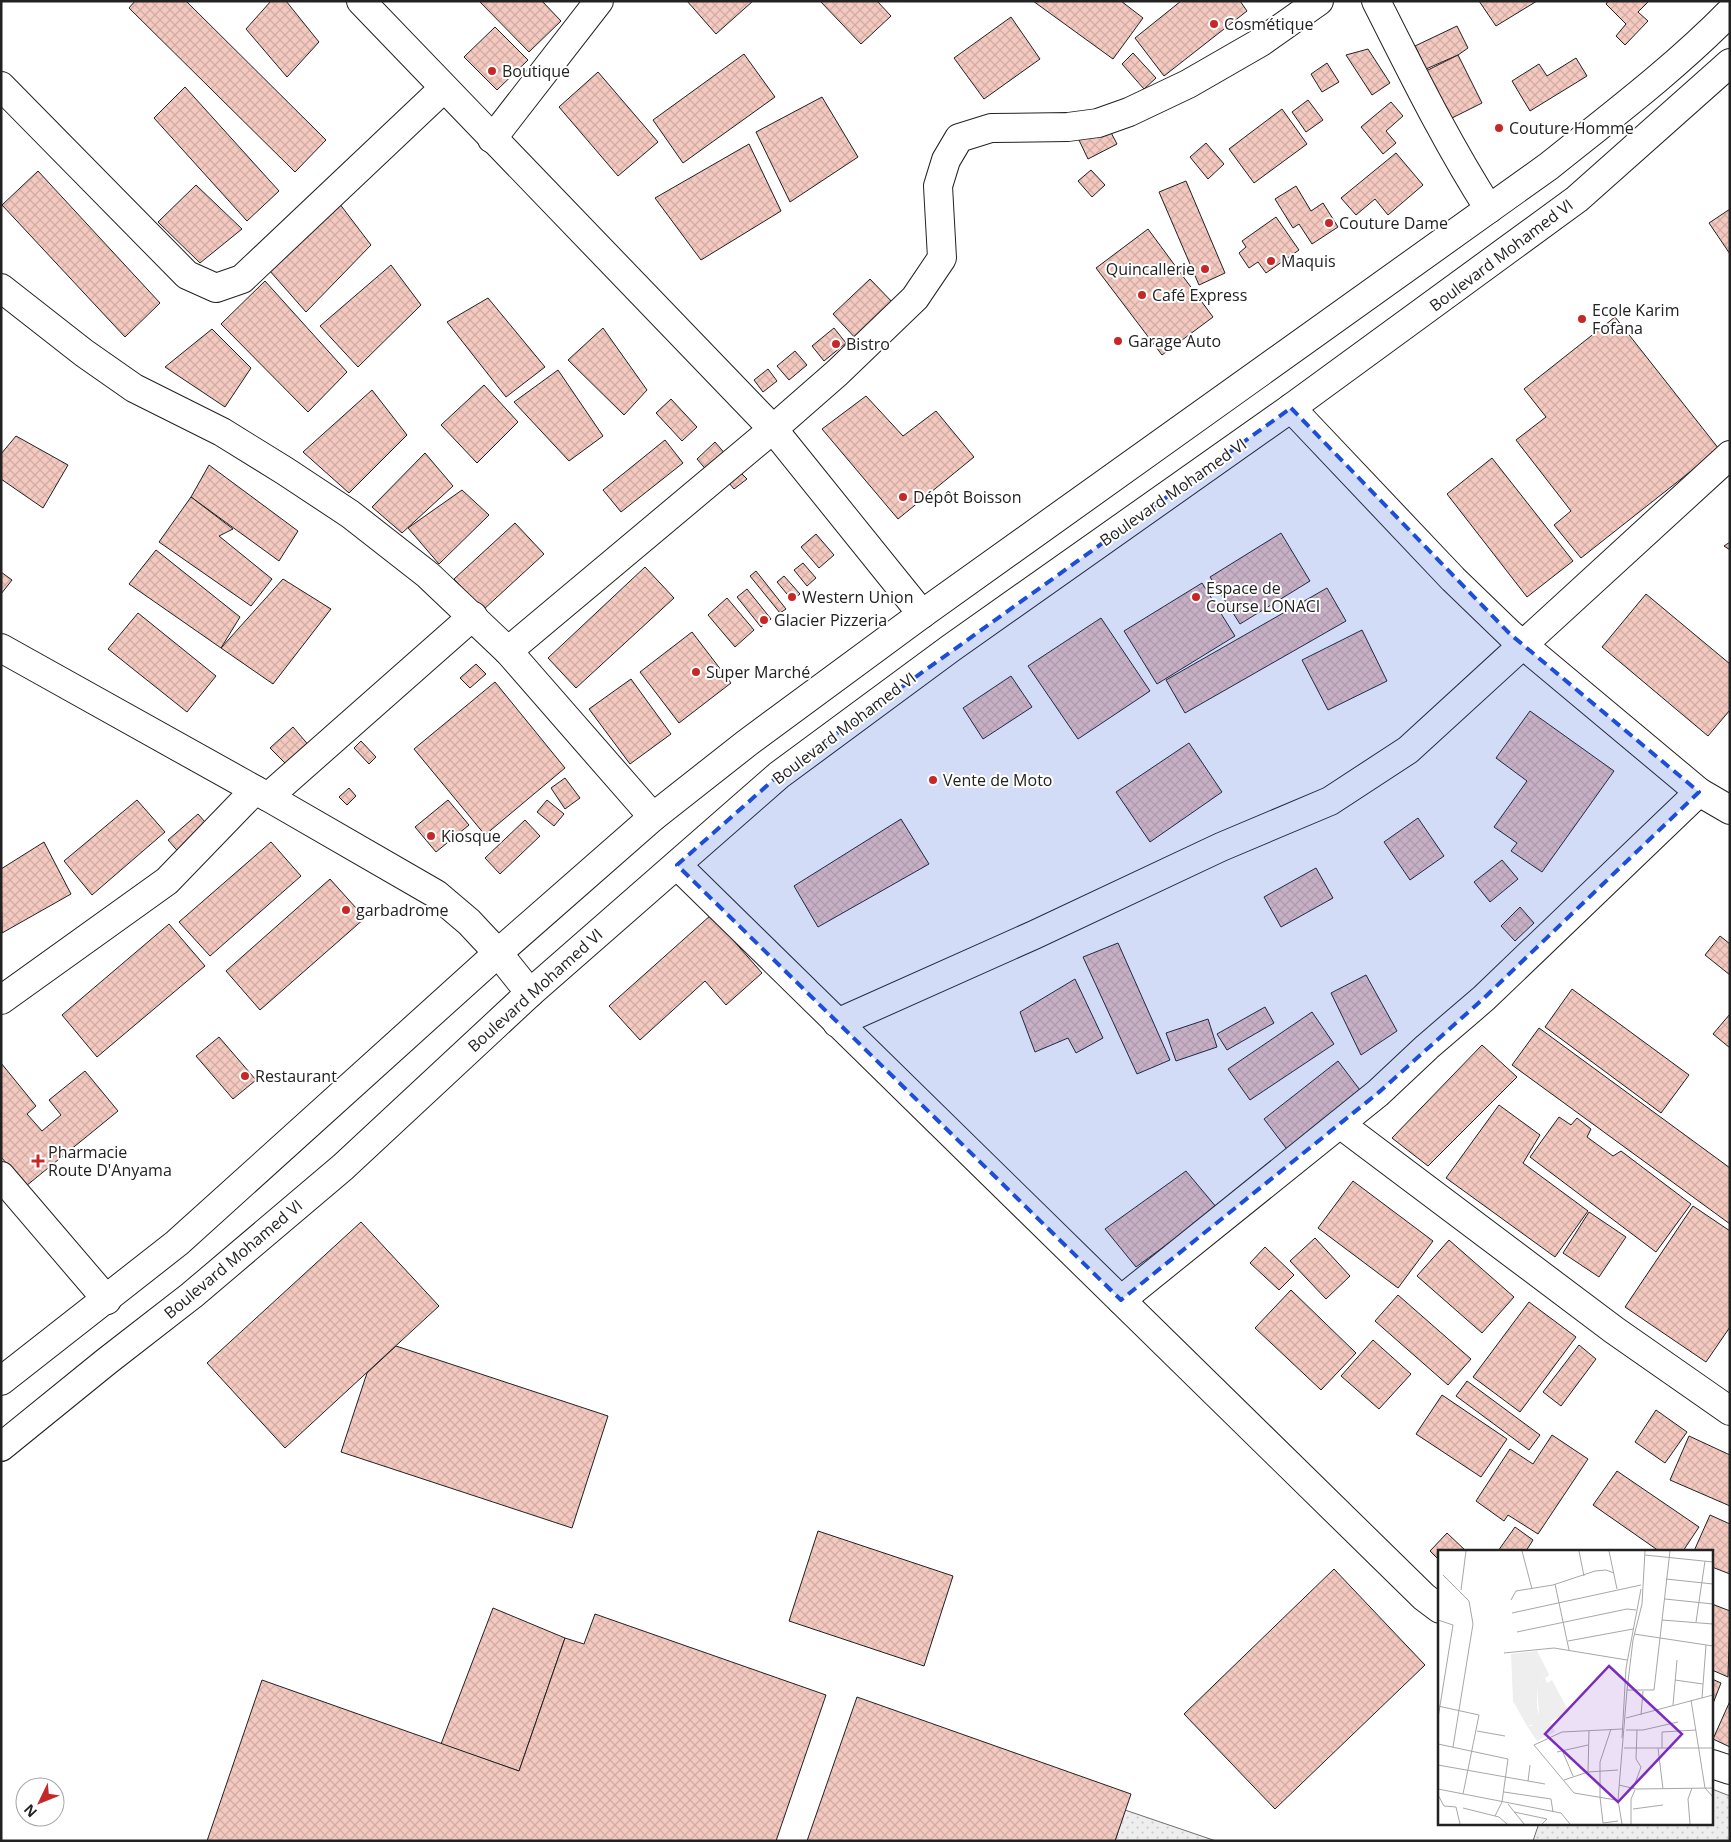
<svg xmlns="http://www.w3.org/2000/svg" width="1731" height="1842" font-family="'Open Sans',sans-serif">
	<defs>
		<pattern id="grass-dots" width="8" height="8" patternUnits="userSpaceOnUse" patternTransform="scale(1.25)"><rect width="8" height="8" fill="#eee"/><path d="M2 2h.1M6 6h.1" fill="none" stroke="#ccc" stroke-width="1.8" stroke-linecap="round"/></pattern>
		<pattern id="building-cross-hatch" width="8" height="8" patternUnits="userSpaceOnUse" patternTransform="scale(1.25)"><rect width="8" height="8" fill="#f3c9c0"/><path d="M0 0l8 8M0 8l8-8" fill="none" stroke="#d0aca5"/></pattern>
	</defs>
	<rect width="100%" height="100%" fill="#fff"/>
	<g fill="url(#grass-dots)" stroke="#6f6f6f">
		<path d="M1712,1789L1730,1796V1841H1533L1539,1823H1712Z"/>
		<path d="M1125,1810L1216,1841H1115Z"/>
	</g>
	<g fill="url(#building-cross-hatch)" stroke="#222">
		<path d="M135,1H186L326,140L295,172L129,8Z"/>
		<path d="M271,1H286L319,42L287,77L246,29Z"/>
		<path d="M479,1H542L561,21L529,52Z"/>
		<path d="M687,1H753L716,34Z"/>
		<path d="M820,1H877L891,16L861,44Z"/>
		<path d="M1033,1H1121L1143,18L1113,59Z"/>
		<path d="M1181,1H1240L1247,11L1164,76L1135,38Z"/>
		<path d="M1479,1H1537L1496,26Z"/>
		<path d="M1608,1H1649L1638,12L1648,21L1625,45L1616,36L1626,24L1606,4Z"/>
		<path d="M1011,17L1040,59L984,99L954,58Z"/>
		<path d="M1457,26L1468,48L1458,55L1426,69L1415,46Z"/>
		<path d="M495,27L528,60L497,90L464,57Z"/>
		<path d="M1368,49L1390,83L1372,95L1346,55Z"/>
		<path d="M1133,53L1156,78L1144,89L1122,64Z"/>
		<path d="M744,54L775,97L683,163L653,120Z"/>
		<path d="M1458,55L1482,103L1444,122L1420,74Z"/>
		<path d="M1576,58L1587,76L1530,111L1512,81L1539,64L1547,76Z"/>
		<path d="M1327,63L1339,82L1322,92L1311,74Z"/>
		<path d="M598,72L658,142L618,176L559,107Z"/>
		<path d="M185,87L279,191L247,221L154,118Z"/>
		<path d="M822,97L858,157L790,202L756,132Z"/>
		<path d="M1308,100L1323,120L1306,132L1292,112Z"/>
		<path d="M1391,102L1403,116L1386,131L1396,143L1383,154L1361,127Z"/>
		<path d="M1282,109L1307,144L1254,183L1229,149Z"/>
		<path d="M1106,123L1117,144L1088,159L1078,138Z"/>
		<path d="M1206,143L1224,164L1208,179L1190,157Z"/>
		<path d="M749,144L781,211L701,260L655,198Z"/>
		<path d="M1396,153L1423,185L1388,215L1375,199L1356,215L1341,198Z"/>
		<path d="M1091,170L1105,185L1092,197L1078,181Z"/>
		<path d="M38,171L160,303L125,337L2,205Z"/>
		<path d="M1186,181L1225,273L1199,285L1159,192Z"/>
		<path d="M196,185L242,229L200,263L158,222Z"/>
		<path d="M1296,186L1311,211L1323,203L1338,227L1312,244L1299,224L1293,228L1275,199Z"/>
		<path d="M339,203L371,245L306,312L269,270Z"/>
		<path d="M1730,209V254L1709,223Z"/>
		<path d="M1276,217L1299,250L1266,273L1258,262L1249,268L1239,253L1246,247L1242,241Z"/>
		<path d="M1148,229L1213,317L1162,355L1096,268Z"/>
		<path d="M391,265L421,305L358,367L320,326Z"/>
		<path d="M870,279L896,306L858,341L833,314Z"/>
		<path d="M265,281L347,372L308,412L221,324Z"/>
		<path d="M488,298L545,367L506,397L447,322Z"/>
		<path d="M1615,317L1719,449L1581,558L1554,525L1571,511L1516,440L1546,417L1524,389Z"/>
		<path d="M603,328L647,390L624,415L568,360Z"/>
		<path d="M834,328L846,343L824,361L812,346Z"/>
		<path d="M212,329L251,368L225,407L165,367Z"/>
		<path d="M795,351L807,365L789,380L777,366Z"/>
		<path d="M768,369L777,381L763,392L754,380Z"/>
		<path d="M558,370L603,436L569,461L514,402Z"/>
		<path d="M484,385L518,422L477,463L441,425Z"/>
		<path d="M372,390L407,435L349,493L303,452Z"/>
		<path d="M866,396L903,436L936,411L974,457L898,519L822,429Z"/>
		<path d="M671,399L697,427L682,441L656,413Z"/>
		<path d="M16,436L68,465L43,508L1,479V454Z"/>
		<path d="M665,440L683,463L621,512L603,490Z"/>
		<path d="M715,442L727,456L709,473L697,459Z"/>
		<path d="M425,453L453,486L402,533L372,507Z"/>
		<path d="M1492,458L1573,561L1527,597L1447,494Z"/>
		<path d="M209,465L298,531L279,561L191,497Z"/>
		<path d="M740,472L747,479L734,489L729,483Z"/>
		<path d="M462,490L489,515L439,564L408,528Z"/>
		<path d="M191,497L233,529L219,536L272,579L251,606L159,542Z"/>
		<path d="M515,523L544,554L483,610L454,579Z"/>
		<path d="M1281,533L1310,581L1240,624L1210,577Z"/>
		<path d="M816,534L834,555L819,568L801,547Z"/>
		<path d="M1730,542V550L1724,546Z"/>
		<path d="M156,550L240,617L221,648L129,584Z"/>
		<path d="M803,563L816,578L807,586L794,570Z"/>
		<path d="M645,567L674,598L576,688L548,658Z"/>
		<path d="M756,571L786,609L780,613L750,576Z"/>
		<path d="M1,572L12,580L1,594Z"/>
		<path d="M784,576L800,594L792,600L777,582Z"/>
		<path d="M283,579L331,609L273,684L221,648Z"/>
		<path d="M1202,583L1235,636L1157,684L1124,631Z"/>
		<path d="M1327,588L1346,621L1185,713L1166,680Z"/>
		<path d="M747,589L771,619L761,627L737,597Z"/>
		<path d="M1646,594L1730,664V710L1708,736L1602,647Z"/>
		<path d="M727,598L754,630L735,647L708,615Z"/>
		<path d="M138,613L216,676L187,712L108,649Z"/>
		<path d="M1101,618L1150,691L1078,739L1028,666Z"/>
		<path d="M1362,630L1387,681L1328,710L1302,660Z"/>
		<path d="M692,632L731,683L679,723L640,672Z"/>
		<path d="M476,664L486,674L470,688L460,678Z"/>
		<path d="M1011,676L1032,707L983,739L963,708Z"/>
		<path d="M631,679L671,734L630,764L589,709Z"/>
		<path d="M495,682L565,768L485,835L414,749Z"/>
		<path d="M1530,711L1614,771L1542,872L1511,851L1517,843L1494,827L1527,781L1496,758Z"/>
		<path d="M293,727L311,748L289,767L270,748Z"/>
		<path d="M361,741L376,757L369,764L354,748Z"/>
		<path d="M1189,743L1222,792L1150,842L1116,792Z"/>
		<path d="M565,778L580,798L565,809L551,788Z"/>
		<path d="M349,788L356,796L347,805L339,797Z"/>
		<path d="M137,800L165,832L92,895L64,861Z"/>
		<path d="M448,800L469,825L436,852L415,827Z"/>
		<path d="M547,800L564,814L554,826L537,812Z"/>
		<path d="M198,814L212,830L182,856L168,840Z"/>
		<path d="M1418,818L1444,856L1410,880L1384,842Z"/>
		<path d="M901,819L929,864L818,927L794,886Z"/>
		<path d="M525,820L540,836L500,874L485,858Z"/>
		<path d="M44,842L71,894L2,933L1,869Z"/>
		<path d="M271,842L301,876L210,956L179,922Z"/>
		<path d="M1502,860L1518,879L1490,902L1474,882Z"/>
		<path d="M1316,868L1333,898L1281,927L1264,897Z"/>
		<path d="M330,879L365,918L260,1010L226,971Z"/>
		<path d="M1520,907L1534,923L1515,941L1501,926Z"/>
		<path d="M711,915L762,973L726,1005L705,981L640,1040L609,1006Z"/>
		<path d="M169,924L205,966L97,1057L62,1015Z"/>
		<path d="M1720,936L1730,944V975L1705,955Z"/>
		<path d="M1118,943L1170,1060L1137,1074L1083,957Z"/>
		<path d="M1366,975L1397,1031L1361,1055L1331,993Z"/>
		<path d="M1075,979L1103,1038L1076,1053L1068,1038L1035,1052L1020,1012Z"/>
		<path d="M1572,989L1689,1075L1661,1113L1545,1027Z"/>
		<path d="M1265,1007L1274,1023L1227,1050L1217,1034Z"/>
		<path d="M1312,1012L1334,1044L1250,1100L1228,1069Z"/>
		<path d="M1730,1014V1048L1713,1034Z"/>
		<path d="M1208,1019L1217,1047L1176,1061L1166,1033Z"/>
		<path d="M1539,1028L1730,1168V1224L1512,1065Z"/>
		<path d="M219,1037L256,1080L233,1099L196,1056Z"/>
		<path d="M1482,1045L1517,1077L1428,1166L1392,1138Z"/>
		<path d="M1338,1061L1363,1094L1289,1152L1264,1119Z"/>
		<path d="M1,1063L36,1106L27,1114L42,1131L61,1115L49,1100L85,1071L118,1111L26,1186L1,1157Z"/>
		<path d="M1499,1105L1540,1135L1523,1163L1588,1211L1555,1257L1446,1178Z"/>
		<path d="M1559,1117L1571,1125L1577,1118L1591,1129L1587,1137L1613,1156L1621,1151L1691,1204L1656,1252L1530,1157Z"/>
		<path d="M1186,1171L1217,1208L1136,1267L1105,1229Z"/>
		<path d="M1353,1181L1433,1241L1398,1288L1318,1228Z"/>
		<path d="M1693,1206L1730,1231V1327L1706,1362L1625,1307Z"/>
		<path d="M1589,1212L1626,1237L1599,1277L1563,1253Z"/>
		<path d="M361,1222L439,1306L285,1448L207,1363Z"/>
		<path d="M1315,1238L1350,1276L1326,1299L1290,1261Z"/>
		<path d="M1449,1240L1514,1297L1482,1333L1417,1276Z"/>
		<path d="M1265,1247L1294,1275L1279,1290L1250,1263Z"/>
		<path d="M1291,1290L1356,1353L1321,1390L1255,1328Z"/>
		<path d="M1398,1295L1471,1359L1448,1385L1375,1321Z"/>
		<path d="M1529,1302L1576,1337L1520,1412L1473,1377Z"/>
		<path d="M1373,1340L1411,1374L1379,1409L1341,1376Z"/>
		<path d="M1579,1345L1596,1359L1561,1406L1543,1392Z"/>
		<path d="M396,1346L608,1416L572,1528L341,1452L367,1373Z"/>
		<path d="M1467,1381L1540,1435L1529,1450L1456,1396Z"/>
		<path d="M1442,1395L1507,1439L1481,1477L1416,1434Z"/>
		<path d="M1656,1410L1687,1432L1665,1463L1635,1442Z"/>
		<path d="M1552,1435L1588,1459L1538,1534L1508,1515L1504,1521L1476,1501L1510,1449L1533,1464Z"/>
		<path d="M1689,1436L1730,1455V1506L1670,1480Z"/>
		<path d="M1617,1471L1699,1527L1683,1551H1659L1593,1505Z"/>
		<path d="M1710,1515L1730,1524V1574L1712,1567V1551H1694Z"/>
		<path d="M1515,1527L1533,1540L1526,1551H1498Z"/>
		<path d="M818,1531L953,1576L924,1666L789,1621Z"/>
		<path d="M1447,1533L1466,1551H1440V1561L1430,1551Z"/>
		<path d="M1334,1569L1425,1665L1275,1809L1184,1714Z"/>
		<path d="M1712,1604L1730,1611L1728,1677L1712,1670Z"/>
		<path d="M493,1608L565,1638L519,1771L441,1744Z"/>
		<path d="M595,1614L826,1695L776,1841H207L262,1680L519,1771L565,1638L584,1644Z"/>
		<path d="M1712,1679L1721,1683L1712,1706Z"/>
		<path d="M857,1697L1131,1794L1115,1841H807Z"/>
		<path d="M1730,1701V1747L1713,1739Z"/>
	</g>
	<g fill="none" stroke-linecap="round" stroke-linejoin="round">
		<g stroke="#222" stroke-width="30">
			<g id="street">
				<path d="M361,1L773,429L922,614"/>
				<path d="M1376,1C1412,72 1446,142 1489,209"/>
				<path d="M1,86L187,275L216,288L242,279L444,88"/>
				<path d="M492,139L599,1"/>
				<path d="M1,288L84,353L134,388L222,432L285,471L350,514L428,575L508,651L653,817"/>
				<path d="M1291,408L1453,579L1510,634L1699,792L1730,810"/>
				<path d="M508,651L773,429L837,373L915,298L942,258L938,186L946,160L959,138L991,128L1068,127L1098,123L1129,112L1188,84L1261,42L1319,1"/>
				<path d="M268,797L473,616"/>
				<path d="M677,865L1424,1597L1440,1609"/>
				<path d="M1,1000L167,881L255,790"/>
				<path d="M837,1023L1034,935L1221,847L1330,801L1408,750L1730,455"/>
				<path d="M1340,1124L1614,1330L1730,1411"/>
				<path d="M1,1176L107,1300"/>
				<path d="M1121,1300L1378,1093L1427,1047L1484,998L1699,792"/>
				<path d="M1712,1764L1730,1770"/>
			</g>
		</g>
		<g stroke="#222" stroke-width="30">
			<path id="secondary" d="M1,648L268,797L436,894L469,922L498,953"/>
		</g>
		<g stroke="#222" stroke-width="30">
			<g id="primary">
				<path d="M498,953L530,993"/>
				<path d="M1,1381L177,1243L498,953L653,817L747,743L922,614L1549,166C1610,117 1674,69 1730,12"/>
				<path d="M1,1447L107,1361L192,1295L343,1167L530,993L779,775L951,648L1291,408L1577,199L1730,63"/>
			</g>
		</g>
		<use href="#street" stroke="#fff" stroke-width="28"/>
		<use href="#secondary" stroke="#fff" stroke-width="28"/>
		<use href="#primary" stroke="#fff" stroke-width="28"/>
	</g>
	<path fill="#1d4ed8" fill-opacity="0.2" stroke="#1d4ed8" stroke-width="4" stroke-dasharray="10 6" stroke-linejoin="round" d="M1291,408L1510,634L1699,792L1484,998L1378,1093L1121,1300L677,865L779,775Z"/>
	<g fill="#c62828" stroke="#fff" stroke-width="2">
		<circle cx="1214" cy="24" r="5"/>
		<circle cx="492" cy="71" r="5"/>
		<circle cx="1499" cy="128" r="5"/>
		<circle cx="1329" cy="223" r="5"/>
		<circle cx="1271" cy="261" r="5"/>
		<circle cx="1205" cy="269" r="5"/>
		<circle cx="1142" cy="295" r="5"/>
		<circle cx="1582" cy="319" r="5"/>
		<circle cx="1118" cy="341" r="5"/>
		<circle cx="836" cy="344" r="5"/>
		<circle cx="903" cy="497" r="5"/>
		<circle cx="792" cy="597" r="5"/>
		<circle cx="1196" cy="597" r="5"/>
		<circle cx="764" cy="620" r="5"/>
		<circle cx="696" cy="672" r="5"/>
		<circle cx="933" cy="780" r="5"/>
		<circle cx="431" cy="836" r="5"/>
		<circle cx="346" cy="910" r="5"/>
		<circle cx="245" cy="1076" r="5"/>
		<path d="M35.5 1153.5h5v5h5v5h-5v5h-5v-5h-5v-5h5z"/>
	</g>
	<g text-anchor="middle" stroke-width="4" stroke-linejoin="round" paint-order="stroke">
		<g font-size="16" fill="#222" stroke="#fff" text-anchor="start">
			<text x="1224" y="30">Cosmétique</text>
			<text x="502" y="77">Boutique</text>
			<text x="1509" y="134">Couture Homme</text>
			<text x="1339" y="229">Couture Dame</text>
			<text x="1281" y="267">Maquis</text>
			<text x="1195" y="275" text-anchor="end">Quincallerie</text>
			<text x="1152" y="301">Café Express</text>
			<text x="1592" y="316">Ecole Karim<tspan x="1592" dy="18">Fofana</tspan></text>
			<text x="1128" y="347">Garage Auto</text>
			<text x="846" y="350">Bistro</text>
			<text x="913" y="503">Dépôt Boisson</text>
			<text x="1206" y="594">Espace de<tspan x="1206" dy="18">Course LONACI</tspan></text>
			<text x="802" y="603">Western Union</text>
			<text x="774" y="626">Glacier Pizzeria</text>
			<text x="706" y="678">Super Marché</text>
			<text x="943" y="786">Vente de Moto</text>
			<text x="441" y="842">Kiosque</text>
			<text x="356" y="916">garbadrome</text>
			<text x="255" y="1082">Restaurant</text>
			<text x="48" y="1158">Pharmacie<tspan x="48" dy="18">Route D'Anyama</tspan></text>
		</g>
		<g font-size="16" fill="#222" stroke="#fff">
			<text transform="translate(1501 255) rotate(-37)" y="6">Boulevard Mohamed VI</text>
			<text transform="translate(1173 492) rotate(-35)" y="6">Boulevard Mohamed VI</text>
			<text transform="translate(844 728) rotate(-37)" y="6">Boulevard Mohamed VI</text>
			<text transform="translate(535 990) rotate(-42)" y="6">Boulevard Mohamed VI</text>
			<text transform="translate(233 1259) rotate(-40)" y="6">Boulevard Mohamed VI</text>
		</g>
	</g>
	<g transform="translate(1438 1550)">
		<rect width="275" height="275" fill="#fff"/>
		<path d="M109,120L111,125L107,128L109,133L114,130L131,162L112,172L117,182L99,191L89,176H94L101,163L99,137Z" fill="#eee"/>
		<path d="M99,101L109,120L99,137V158L102,168L101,173L89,176L75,151L73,104Z" fill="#eee"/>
		<path fill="none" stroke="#a7a7a7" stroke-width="1" d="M84,1L94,39M141,1L146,26M171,1L179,39M207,5L275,12M5,25L31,51L35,74L15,197M228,29L275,34M117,34L131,100M23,40L28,1M227,49L275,54M73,50L78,41L115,35L157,21L168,20L176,23M74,63L203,35M0,70L15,75L0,168M224,70L275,74M258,72L267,11M79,82L189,59L198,60M196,84L275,96M130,91L195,79M66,103L116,98L189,110M237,130L265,134M189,140H216L232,1M264,148L268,95M253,150L267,238L275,247M235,155L239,110M0,156L41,165L25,244M203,165L205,141M188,168L275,145M173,179L162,212V247L165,273L180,271M188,180H205L240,172M39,181L67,186M184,188L188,118L203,39M0,194L70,209L64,252L57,266M186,198H275M220,198L225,239M224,198V182L258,180M124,200L135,226M119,202L150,195M0,215L107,234M150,222L151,181M126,230L150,222L180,220M90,231L92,215M181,235L198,239L275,238M0,239L123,263L132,274M195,239L203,217L198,209L199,180M66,242L113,249L115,262M0,245L6,256L18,257L22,274M178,250L136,243L96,195L124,182L184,179M70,254L86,274M25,258L61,267L69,274M195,259L225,255M76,262L109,269L104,274M184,274L180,250L189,140L195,90L204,54L207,1M193,274V249L197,240M252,274L250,249L254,238"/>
		<path fill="#7b2cbf" fill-opacity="0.15" stroke="#7b2cbf" stroke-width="2.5" d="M171,116L244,184L180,252L107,184Z"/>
		<rect width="275" height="275" fill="none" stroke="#222" stroke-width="2.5"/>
	</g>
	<rect width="1731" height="1842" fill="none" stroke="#222222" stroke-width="5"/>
	<g transform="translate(40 1802) rotate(227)"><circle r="24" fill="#ffffff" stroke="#a7a7a7"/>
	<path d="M0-4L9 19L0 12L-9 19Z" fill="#c62828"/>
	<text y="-8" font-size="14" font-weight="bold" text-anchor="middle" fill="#222222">N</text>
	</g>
</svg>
